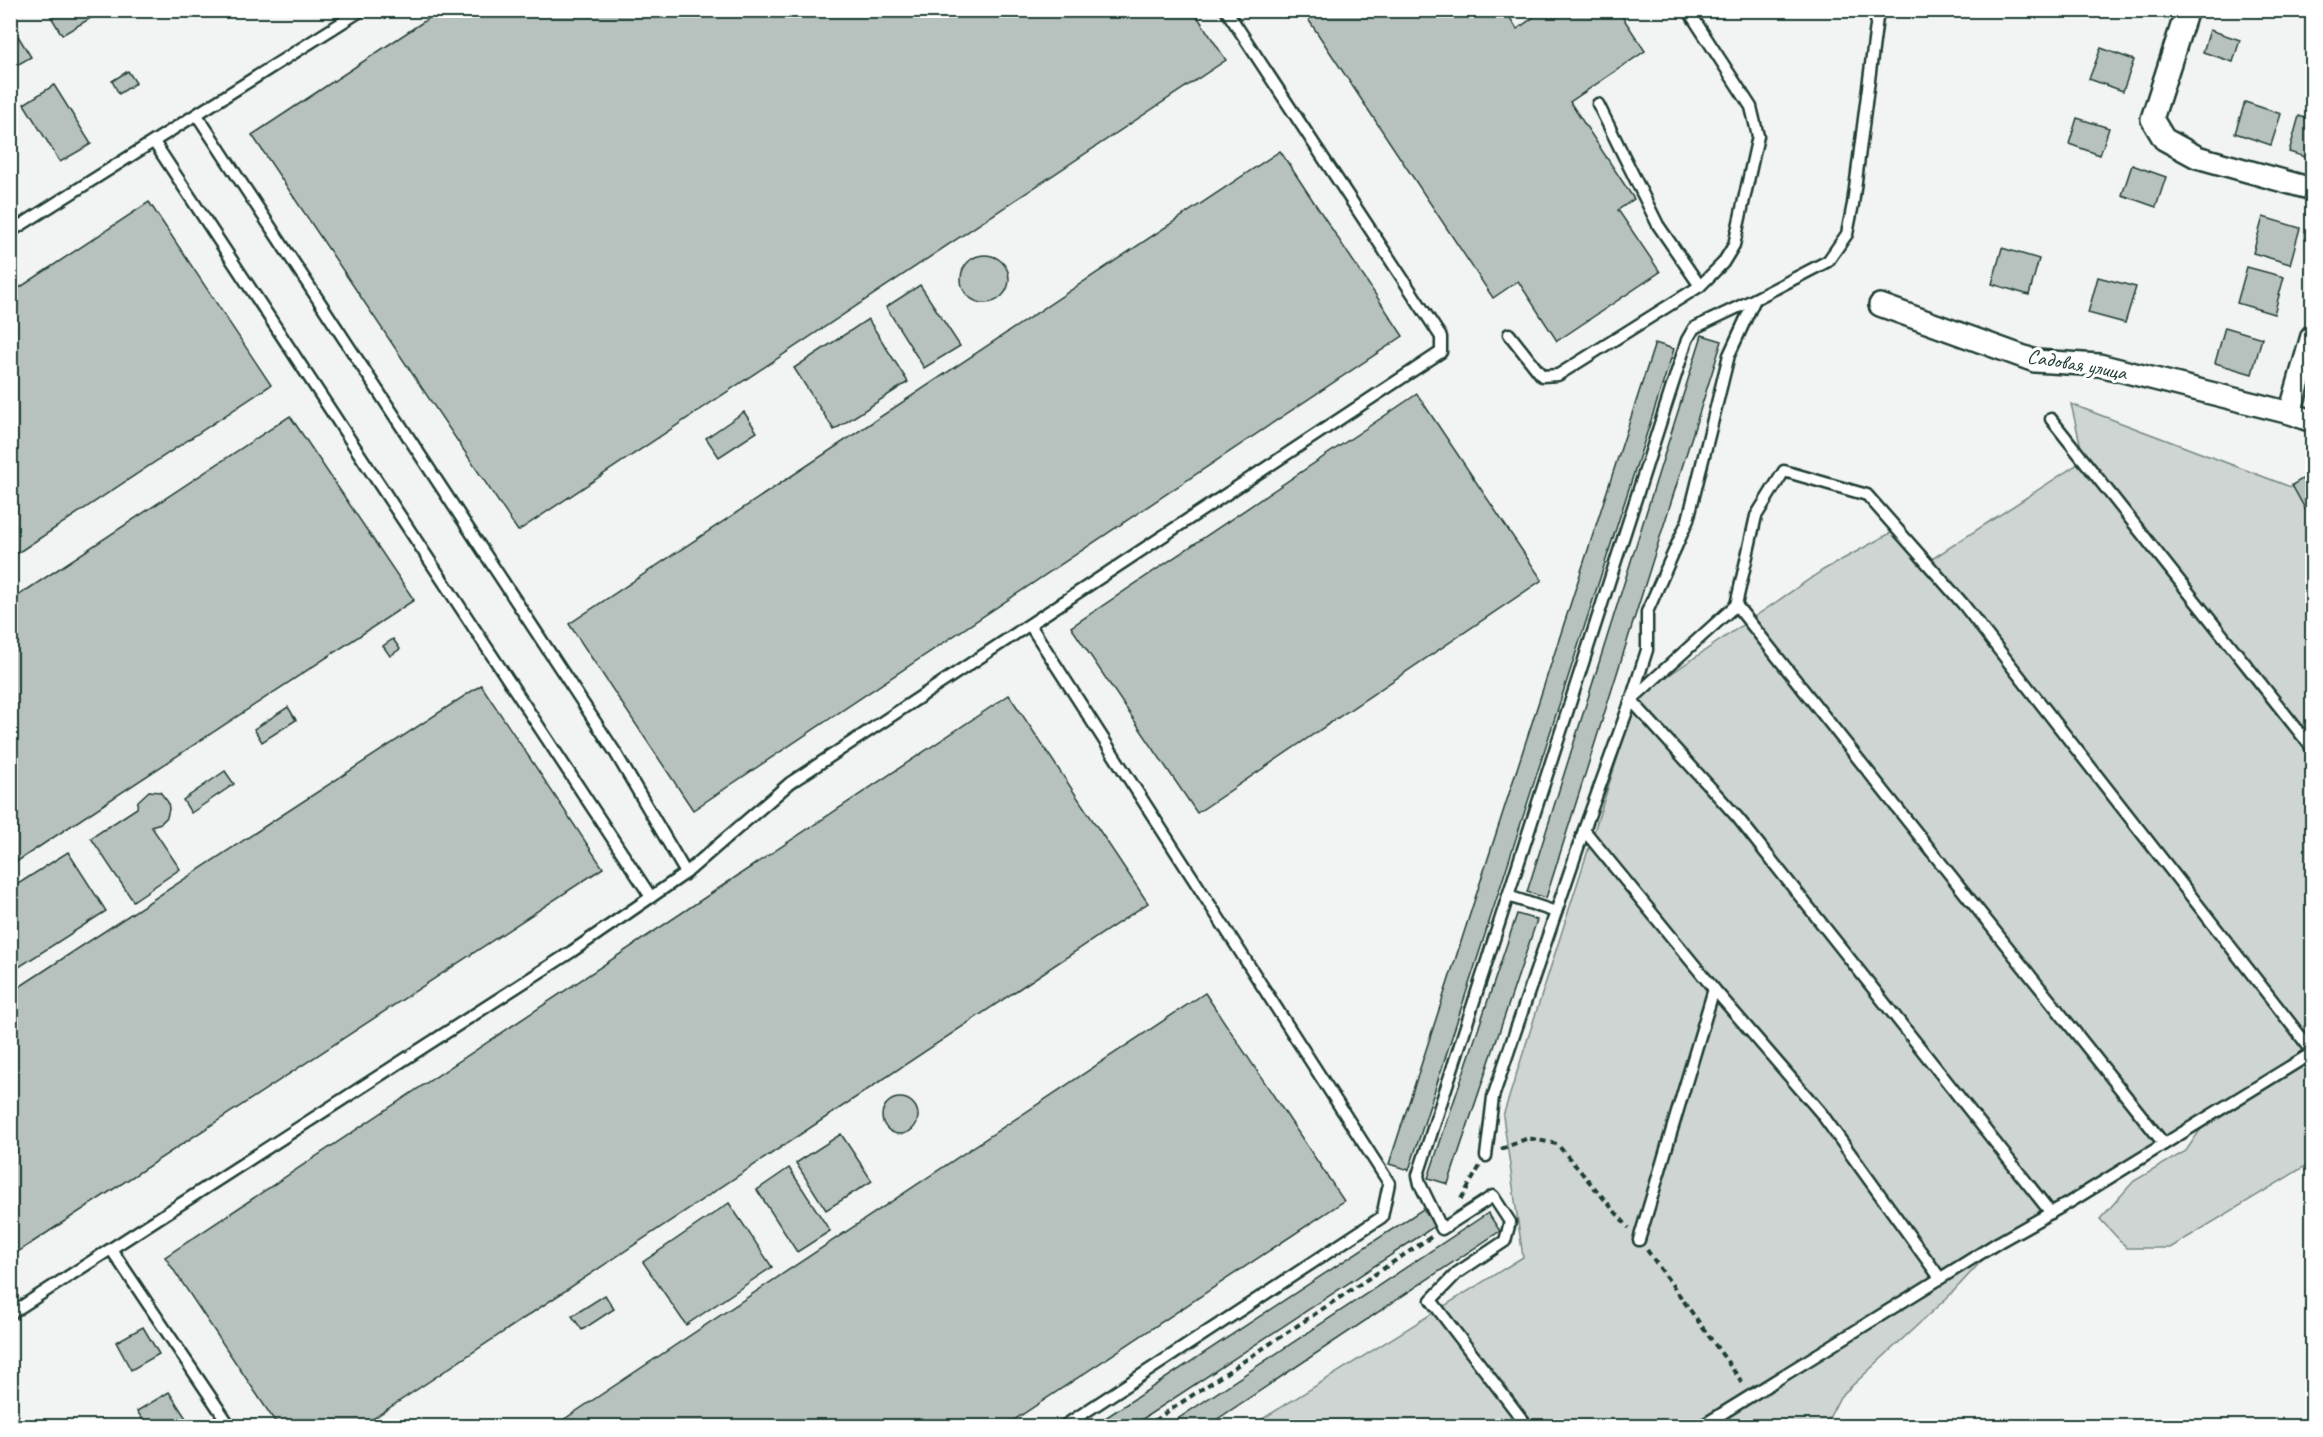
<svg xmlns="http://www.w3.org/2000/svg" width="2323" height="1437" font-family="Caveat,sans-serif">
	<rect width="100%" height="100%" fill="#f2f3f3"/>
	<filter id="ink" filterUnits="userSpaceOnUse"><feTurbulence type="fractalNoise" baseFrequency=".0167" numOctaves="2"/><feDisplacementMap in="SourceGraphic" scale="12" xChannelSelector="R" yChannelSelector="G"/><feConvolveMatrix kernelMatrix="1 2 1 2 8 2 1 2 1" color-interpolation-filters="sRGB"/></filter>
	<g filter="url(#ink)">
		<path fill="#ced5d3" stroke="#768984" stroke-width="1.5" d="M2071,404L2312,495V1162L2170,1248H2127L2100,1219L2134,1181L2186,1151L2209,1117L1999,1242L1951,1294L1840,1397L1825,1426H1251L1523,1257L1503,1116L1637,697L1823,570L1896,530L1929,561L2084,460Z"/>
		<g fill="#b7c1bd" stroke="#1f3d34" stroke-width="1.5">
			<path d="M47,10H86L91,18L62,35Z"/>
			<path d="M441,10H1193L1226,60L518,531L252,135Z"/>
			<path d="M1302,10H1505L1517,29L1544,10H1618L1645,51L1570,102L1634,199L1618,210L1660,272L1557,341L1518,281L1493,298Z"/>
			<path d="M10,23L31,57L10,69Z"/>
			<path d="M2210,30L2240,40L2233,62L2203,52Z"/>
			<path d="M2101,48L2134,60L2123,91L2089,79Z"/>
			<path d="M128,71L136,83L119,94L112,81Z"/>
			<path d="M54,85L91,144L60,162L24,104Z"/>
			<path d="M2245,102L2281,114L2271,145L2235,133Z"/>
			<path d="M2299,116L2312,120V159L2289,152Z"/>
			<path d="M2077,118L2109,128L2100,155L2069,144Z"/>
			<path d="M1280,151L1403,336L693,810L569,624Z"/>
			<path d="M2132,165L2166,177L2156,207L2122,195Z"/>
			<path d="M149,202L271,385L10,558V294Z"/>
			<path d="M2263,217L2300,228L2290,264L2253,253Z"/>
			<path d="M2002,248L2039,259L2029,295L1992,284Z"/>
			<circle cx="985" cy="279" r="24"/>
			<path d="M2247,267L2284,277L2274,314L2237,303Z"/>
			<path d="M2098,277L2136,287L2125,323L2088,313Z"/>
			<path d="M920,285L960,346L924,368L886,307Z"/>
			<path d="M868,319L908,382L834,430L794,368Z"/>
			<path d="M2225,327L2262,338L2252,374L2215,363Z"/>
			<path d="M1702,335L1722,341L1546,898L1527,892Z"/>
			<path d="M1655,343L1674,349L1409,1170L1389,1164Z"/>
			<path d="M1417,394L1542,580L1197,813L1071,627Z"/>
			<path d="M744,412L757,432L719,457L706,438Z"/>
			<path d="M290,416L414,600L10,866V601Z"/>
			<path d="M2312,473V516L2310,518L2292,485Z"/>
			<path d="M393,639L400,649L390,656L383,646Z"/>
			<path d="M481,685L603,868L10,1257V993Z"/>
			<path d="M1009,695L1148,903L362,1426H278L165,1257Z"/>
			<path d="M288,707L296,720L262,742L254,729Z"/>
			<path d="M225,771L234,784L191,813L183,800Z"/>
			<path d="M149,791L160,792L168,802L169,809L167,817L161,823L151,826L180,869L133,901L91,838L137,808L138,801Z"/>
			<path d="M68,852L106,911L19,967L10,953V889Z"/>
			<path d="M1517,914L1537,920L1448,1184L1428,1178Z"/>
			<path d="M1205,993L1344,1201L1005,1426H554Z"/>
			<circle cx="900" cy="1116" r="18"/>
			<path d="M841,1134L872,1181L826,1210L796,1163Z"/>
			<path d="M789,1168L830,1231L797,1252L757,1190Z"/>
			<path d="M729,1203L772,1267L686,1325L643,1262Z"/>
			<path d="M1423,1209L1435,1226L1132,1426H1093Z"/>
			<path d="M1488,1213L1500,1231L1207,1426H1167Z"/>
			<path d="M605,1295L614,1309L582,1330L572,1316Z"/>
			<path d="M143,1327L159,1354L131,1370L116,1342Z"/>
			<path d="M169,1392L191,1426H147L137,1411Z"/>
		</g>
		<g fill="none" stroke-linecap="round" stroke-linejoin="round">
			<g stroke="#1f3d34" stroke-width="15">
				<g id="service">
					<path d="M1598,104L1658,225L1700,286"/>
					<path d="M197,115L615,752L686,873"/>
					<path d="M154,142L651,897"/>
					<path d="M10,232L362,10"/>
					<path d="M1755,299L1729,355L1688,520L1647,612V650L1631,700L1584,830L1714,989L1821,1113L1940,1278"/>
					<path d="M1509,334L1542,376L1558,375L1700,286L1723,263L1734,245L1758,136L1751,107L1688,10"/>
					<path d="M2051,419L2312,748"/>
					<path d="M1736,605L1631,700L1738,818L2051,1213"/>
					<path d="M1030,625L1389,1183L1382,1217L1064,1426"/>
					<path d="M1508,896L1556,912"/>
					<path d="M2164,1144L1736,605L1756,516L1784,471L1867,495L1963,604L2312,1051"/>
					<path d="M1486,1156L1493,1097L1584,830"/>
					<path d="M1639,1240L1714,989"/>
					<path d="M111,1249L230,1426"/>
					<path d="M10,1314L571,952L686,873L790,783L1441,352V337L1226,10"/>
					<path d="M1527,1426L1431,1300L1457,1273L1505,1241L1510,1222L1493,1196L1442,1229L1420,1184L1418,1175L1687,340L1694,328L1755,299L1828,261L1847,234L1853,204L1878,10"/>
					<path d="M1702,1426L1999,1242L2070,1202L2312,1053"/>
				</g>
			</g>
			<g stroke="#1f3d34" stroke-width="26">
				<g id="minor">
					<path d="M2187,10L2152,119L2164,139L2197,157L2312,189"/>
					<path d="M1880,305L2035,361L2099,365L2290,413L2312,421"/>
					<path d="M2290,413L2312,336"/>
				</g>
			</g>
			<g stroke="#1f3d34" stroke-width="4" stroke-dasharray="6 4.5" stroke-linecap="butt">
				<path d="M1501,1149L1528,1138L1557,1144L1629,1228"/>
				<path d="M1461,1199L1480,1166"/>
				<path d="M1647,1250L1744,1385"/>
				<path d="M1146,1426L1431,1237"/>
			</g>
			<use href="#service" stroke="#fff" stroke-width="10"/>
			<use href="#minor" stroke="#fff" stroke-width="21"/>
		</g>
	</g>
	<g text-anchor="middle" stroke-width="6" stroke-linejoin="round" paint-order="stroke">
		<g font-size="21" fill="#1f3d34" stroke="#fff">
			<text transform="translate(2077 364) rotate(10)" y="7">Садовая улица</text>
		</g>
	</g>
	<rect width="2323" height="1437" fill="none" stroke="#fff" stroke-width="36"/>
	<rect x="18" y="18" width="2287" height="1401" fill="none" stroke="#1f3d34" stroke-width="2" filter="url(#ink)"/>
</svg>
